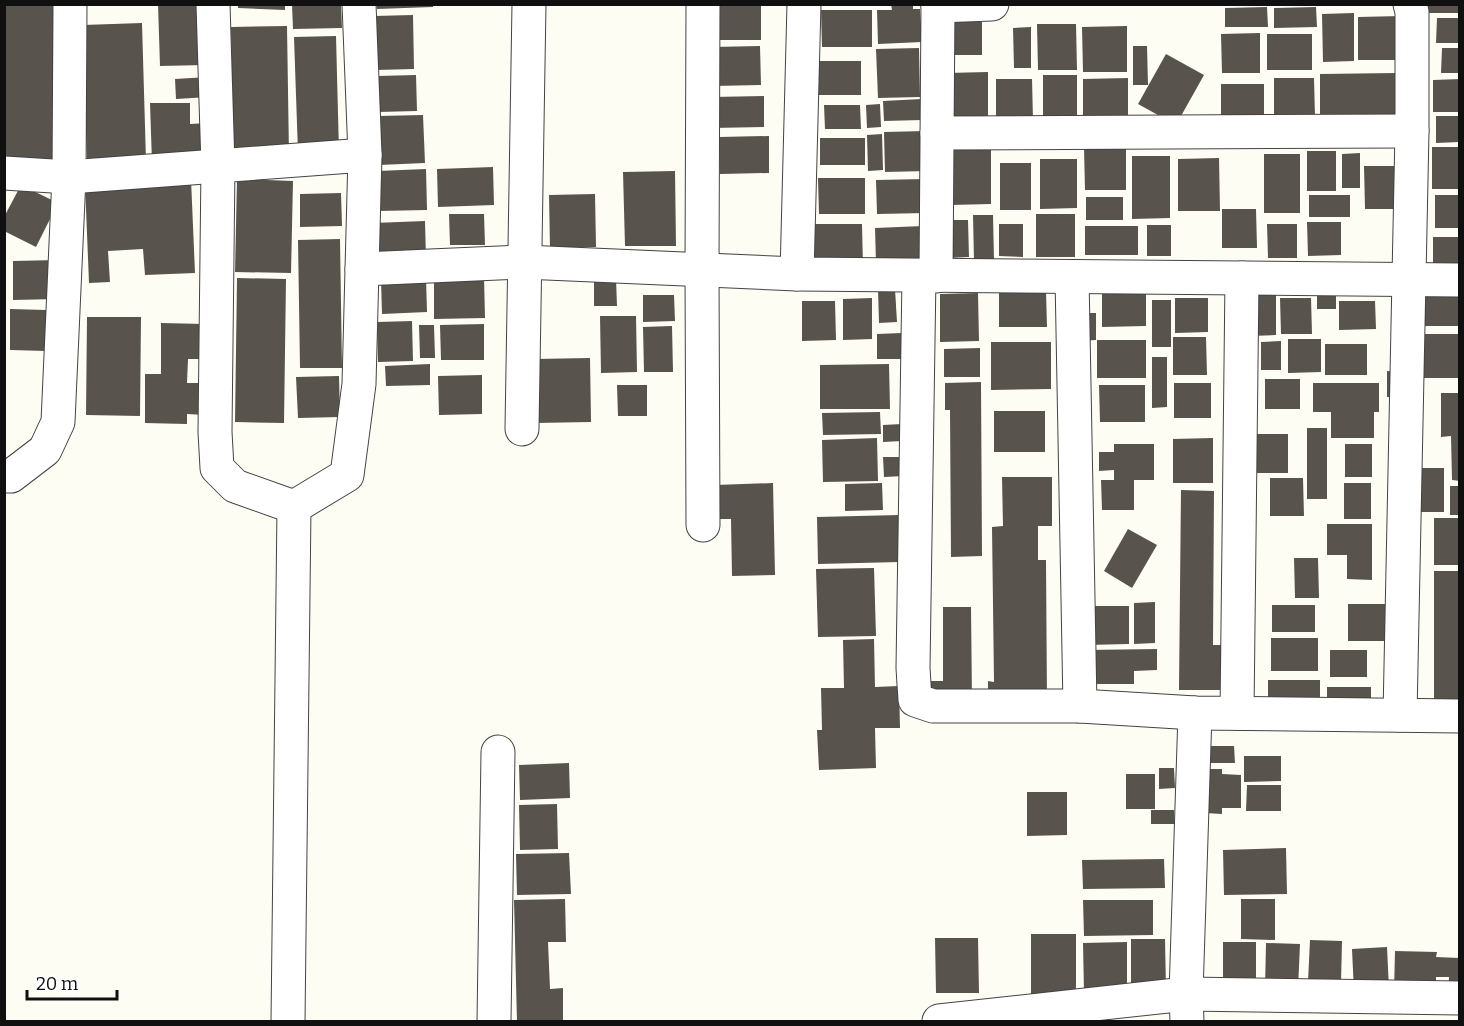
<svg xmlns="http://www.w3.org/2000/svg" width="1464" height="1026" font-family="Bitter,serif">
	<rect width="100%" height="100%" fill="#fefdf4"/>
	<g fill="#58534d">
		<path d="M5,4H57L55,166H5Z"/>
		<path d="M158,4H204L205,65L160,66Z"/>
		<path d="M238,4H285V10L238,8Z"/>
		<path d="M292,4H341L342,28L293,29Z"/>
		<path d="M376,4H433V7L377,9Z"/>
		<path d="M714,4H761V40H715Z"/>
		<path d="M891,4H913V9H920L922,42L878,44L877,10H892Z"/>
		<rect x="1423" y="4" width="37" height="9"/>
		<path d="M1267,7L1268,27H1225V8Z"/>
		<path d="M1316,7L1317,27L1274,28V8Z"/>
		<path d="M821,10H872V47H822Z"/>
		<path d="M1354,13V61L1323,62L1322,14Z"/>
		<path d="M413,15L414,69L376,70L374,16Z"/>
		<path d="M1401,16V60H1358V17Z"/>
		<path d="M1437,18H1460V43H1436Z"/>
		<rect x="950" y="22" width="32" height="33"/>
		<path d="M142,23L146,161L87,163L83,25Z"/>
		<path d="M1037,24H1076L1077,70H1038Z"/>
		<path d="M287,26L289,156H233L231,27Z"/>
		<path d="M1127,26V72H1083L1082,27Z"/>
		<path d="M1031,27V68H1014L1013,28Z"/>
		<path d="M1260,33V73H1222L1221,34Z"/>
		<rect x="1267" y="34" width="45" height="36"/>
		<path d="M336,36L339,152L298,153L294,37Z"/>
		<path d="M760,46L761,85L713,86L712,47Z"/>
		<path d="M1133,46H1147L1148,85H1133Z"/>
		<path d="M919,48L920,97L878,98L876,49Z"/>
		<path d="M1442,48H1460V73H1441Z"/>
		<path d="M1166,54L1204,75L1176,125L1138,104Z"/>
		<path d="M815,61H861V95H816Z"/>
		<path d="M988,72V122H947L946,73Z"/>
		<path d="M1396,73V118L1320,119V74Z"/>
		<path d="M416,75L417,111L378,112L377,76Z"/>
		<path d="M1043,75H1077V121L1043,122Z"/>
		<path d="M208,77L209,97L176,99L175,79Z"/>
		<path d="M1128,78V126H1083V79Z"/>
		<path d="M1274,78H1314L1315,117H1274Z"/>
		<path d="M996,79H1032L1033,120H996Z"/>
		<path d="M1460,79V112H1433V80Z"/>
		<rect x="1221" y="84" width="43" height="36"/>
		<path d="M764,96V127L712,128V97Z"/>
		<path d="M922,99V120L884,121L883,101Z"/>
		<path d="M150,103H190V124L207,123L208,161L152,163Z"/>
		<path d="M880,104L881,127L867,128L866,105Z"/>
		<path d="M824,105H860L861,129H825Z"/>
		<path d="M423,115L425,163L379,165L378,116Z"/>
		<path d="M1436,116H1460V142L1436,143Z"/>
		<path d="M926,131L927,171L885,172L884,132Z"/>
		<path d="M882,134L883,170L868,171L867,135Z"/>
		<path d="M769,136V173L720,174L719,137Z"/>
		<rect x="820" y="138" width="45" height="27"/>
		<path d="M1084,147H1126V190H1085Z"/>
		<rect x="1432" y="147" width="28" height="42"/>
		<path d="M991,149V204L949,205V150Z"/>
		<rect x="1307" y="151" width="29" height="40"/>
		<path d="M1360,153V188H1342V154Z"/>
		<rect x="1264" y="154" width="36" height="59"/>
		<path d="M1132,156H1170V218L1132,219Z"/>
		<path d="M1219,158L1220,211H1178V159Z"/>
		<path d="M1040,159H1077V208L1040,209Z"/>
		<rect x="1000" y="163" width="31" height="47"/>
		<path d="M1364,166H1397V209H1365Z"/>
		<path d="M493,167L494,205L438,207L437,169Z"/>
		<path d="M426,169L427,210L378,211L377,171Z"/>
		<path d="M675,171L676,246H625L623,172Z"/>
		<path d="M818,178H865V214H819Z"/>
		<path d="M191,179L195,273L145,275L143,249L108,251L110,282L89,283L85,184Z"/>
		<path d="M237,179L293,181L291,273L235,272Z"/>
		<path d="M926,179L927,213L877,214L876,180Z"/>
		<path d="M21,185L58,203L36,247L4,231V217Z"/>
		<path d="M341,193L342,226L300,227V194Z"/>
		<path d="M595,194L596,247L550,248L549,195Z"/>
		<rect x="1309" y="195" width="41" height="22"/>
		<rect x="1435" y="195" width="25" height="33"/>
		<rect x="1086" y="197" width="37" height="23"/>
		<path d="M1222,209H1256L1257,248H1222Z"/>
		<path d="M449,214H484L485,245H450Z"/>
		<rect x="1036" y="214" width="39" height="43"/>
		<path d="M973,215H993L994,260H974Z"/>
		<path d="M947,220H968L969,257L948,258Z"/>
		<path d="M425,221L426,259L375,261L373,223Z"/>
		<path d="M1307,222H1341V255L1308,256Z"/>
		<path d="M814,224H862L863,267L814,268Z"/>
		<path d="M999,224H1023V257L999,256Z"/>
		<path d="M1267,224H1297V258H1268Z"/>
		<rect x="1147" y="225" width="24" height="31"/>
		<path d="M923,226L924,261L876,263L875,228Z"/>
		<rect x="1085" y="226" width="53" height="29"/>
		<rect x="1433" y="237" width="27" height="34"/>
		<path d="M340,239L342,368H300L298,240Z"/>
		<path d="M58,260L57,299L13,300V261Z"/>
		<path d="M484,277L485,318L434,319V278Z"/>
		<path d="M237,278L286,279L284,423L235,422Z"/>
		<path d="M426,278L427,312L382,314L381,280Z"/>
		<path d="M594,279H616L617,306H594Z"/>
		<rect x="1317" y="288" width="19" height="21"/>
		<path d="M878,289H895L897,322L879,323Z"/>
		<path d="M1102,289H1146V326L1102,327Z"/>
		<rect x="1419" y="290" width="41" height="36"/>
		<path d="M999,291H1046L1047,327H999Z"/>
		<path d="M978,293L979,341L940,342V294Z"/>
		<path d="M1250,294H1276V335L1250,336Z"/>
		<path d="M643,295H674L675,321L643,322Z"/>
		<path d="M872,298V339L843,340V299Z"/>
		<path d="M1175,298H1208V332L1175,333Z"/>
		<path d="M1280,298H1311L1312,334H1281Z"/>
		<rect x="1152" y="300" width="19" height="47"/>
		<path d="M802,301H835L836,340L802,341Z"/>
		<path d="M1339,301H1375L1376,329L1339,330Z"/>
		<path d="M10,309L46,310V351L10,350Z"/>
		<path d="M1077,313H1096V340L1077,341Z"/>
		<path d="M600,316H636L637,372L601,373Z"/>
		<path d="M87,317H141L140,416L86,415Z"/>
		<path d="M412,321L413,361L378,362L377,322Z"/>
		<path d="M161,323L204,324L203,359H188L187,383H206L205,415L187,414V424L145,423V374H161Z"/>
		<path d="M484,324V360H441L440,325Z"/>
		<path d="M419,325H434L435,358H420Z"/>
		<path d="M672,326L673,372H644L643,327Z"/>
		<path d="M902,333V359H877V334Z"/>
		<rect x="1423" y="334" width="37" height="44"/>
		<path d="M1173,337H1206L1207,375H1173Z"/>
		<path d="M1288,339H1321V372L1288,373Z"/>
		<rect x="1097" y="340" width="49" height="38"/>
		<path d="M1281,341V370H1261V342Z"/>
		<path d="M991,342H1051V389L991,390Z"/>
		<rect x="1325" y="344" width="42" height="31"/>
		<path d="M980,348V377H944V349Z"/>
		<path d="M1152,357H1167V407L1152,408Z"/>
		<path d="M590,358L591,422L535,423L534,359Z"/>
		<path d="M430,364V385L386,386L385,366Z"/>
		<path d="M889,364L890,409H820V365Z"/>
		<path d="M1387,371L1402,372V398L1387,397Z"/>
		<path d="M482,375V414L439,415L438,376Z"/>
		<path d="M339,376L340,417L298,418L296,377Z"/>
		<rect x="1265" y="379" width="35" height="30"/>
		<path d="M981,382L982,556L951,557L950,410H945V383Z"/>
		<rect x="1174" y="383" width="37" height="35"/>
		<path d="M1313,383H1379V412H1374V438H1331V412H1313Z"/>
		<path d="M617,385H647V416H618Z"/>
		<path d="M1099,385H1145V422H1100Z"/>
		<path d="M1441,393H1460V481L1452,480L1451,436L1441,437Z"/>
		<rect x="994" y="411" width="51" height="41"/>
		<path d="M880,412L881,434L823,435L822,413Z"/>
		<path d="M902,424V441L883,442V425Z"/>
		<rect x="1307" y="428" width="20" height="71"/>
		<rect x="1253" y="434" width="35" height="39"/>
		<path d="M877,438L878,481L823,482L822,440Z"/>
		<path d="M1213,438V483H1173V439Z"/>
		<path d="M1114,444H1154V480H1134V510H1102L1101,480H1114V470L1099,471V452H1114Z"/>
		<rect x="1345" y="444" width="27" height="33"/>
		<path d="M883,457H903L904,476L884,477Z"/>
		<rect x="1418" y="468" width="26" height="44"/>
		<path d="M1002,477H1052V526H1038V560H1046L1047,704H988V681L994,682L992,527L1003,526Z"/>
		<path d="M1270,478H1303L1304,516H1270Z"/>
		<path d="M773,483L775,575L732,576L731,519H716L715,485Z"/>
		<path d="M882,483L883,510L845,511V484Z"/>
		<rect x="1344" y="483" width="27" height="36"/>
		<rect x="1450" y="486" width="10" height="29"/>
		<path d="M1181,490L1214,491L1213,645H1223L1222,690H1179Z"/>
		<path d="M899,515L900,562L818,564L817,517Z"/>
		<rect x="1434" y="518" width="26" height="47"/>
		<path d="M1327,524H1372V580L1347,579V555H1327Z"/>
		<path d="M1128,529L1157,545L1132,588L1104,571Z"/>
		<path d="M1294,558H1318L1319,598H1295Z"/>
		<path d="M874,568L876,636L818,637L816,569Z"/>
		<rect x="1434" y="571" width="26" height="140"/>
		<path d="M1155,602V643L1134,644V603Z"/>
		<rect x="1348" y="604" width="43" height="37"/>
		<rect x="1272" y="605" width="43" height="27"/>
		<path d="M1085,606H1129V644L1086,645Z"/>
		<path d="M943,607H971L972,701L930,702L929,681H943Z"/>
		<rect x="1271" y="638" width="47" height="33"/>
		<path d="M874,639L875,687L899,686L900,728H875L876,768L819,770L817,730H822L821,688H844L843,640Z"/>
		<path d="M1157,649V670L1134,671V684H1085V650Z"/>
		<rect x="1330" y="650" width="37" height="27"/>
		<rect x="1268" y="680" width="52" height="26"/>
		<rect x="1327" y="687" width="44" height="25"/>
		<path d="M1202,746H1234L1235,763H1202Z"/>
		<path d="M1244,756H1281V781L1244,782Z"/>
		<path d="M569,763L570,798L520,800L519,765Z"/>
		<path d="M1159,768H1174L1175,788L1159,789Z"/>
		<path d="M1205,769H1222V774L1241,775V808H1222V814L1205,813Z"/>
		<rect x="1126" y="774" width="29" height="35"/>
		<path d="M1247,785H1281V811H1246Z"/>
		<path d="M1027,792H1067V835L1027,836Z"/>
		<path d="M557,804L558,849L520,850L519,805Z"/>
		<rect x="1151" y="810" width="23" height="14"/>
		<path d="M1286,848L1287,894L1224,895L1223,850Z"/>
		<path d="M569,853L571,894L517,895L516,854Z"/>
		<path d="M1164,859L1165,888L1083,889L1082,860Z"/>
		<path d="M565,899L566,942H548L550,989L563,988V1022H517L514,900Z"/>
		<path d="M1241,899H1275V940L1241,939Z"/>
		<path d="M1083,900H1153V935L1084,936Z"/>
		<path d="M1031,934H1076V999L1031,1000Z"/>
		<path d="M935,938H978L979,993H936Z"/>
		<path d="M1131,939H1165L1166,990H1131Z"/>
		<path d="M1310,940L1342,941L1341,983L1308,982Z"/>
		<path d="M1127,942V993H1084L1083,943Z"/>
		<path d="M1223,942H1256V989L1223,988Z"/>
		<path d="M1266,943L1300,944L1298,989H1265Z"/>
		<path d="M1387,947L1389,990L1354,992L1352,949Z"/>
		<path d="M1395,951L1437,952L1436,957L1460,958V994L1448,993L1449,977H1436V993L1394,992Z"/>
	</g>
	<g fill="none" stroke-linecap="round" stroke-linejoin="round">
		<g stroke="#434343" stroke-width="35">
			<g id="street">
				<path d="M213,4L218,166L215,432L217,468L235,486L294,507"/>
				<path d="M938,6L992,4"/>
				<path d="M937,133L1412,131"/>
				<path d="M4,173L69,177L365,155"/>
				<path d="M362,269L524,262L797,274L1460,280"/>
				<path d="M797,274L804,4"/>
				<path d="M919,276L913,668L915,700L933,706H1080L1195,713L1460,716"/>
				<path d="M936,276L938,4"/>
				<path d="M1072,277L1080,706"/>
				<path d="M522,429L529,4"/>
				<path d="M4,476H11L45,450L58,422L69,177L70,4"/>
				<path d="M703,525L702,270L703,4"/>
				<path d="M1237,713L1242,278"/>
				<path d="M1400,715L1412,131V12L1410,4"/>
				<path d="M939,1021L1186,994L1460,998"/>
				<path d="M288,1022L294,507L347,475L359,384L365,155L359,4"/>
				<path d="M494,1022L498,752"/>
				<path d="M1187,1022L1186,994L1195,713"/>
			</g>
		</g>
		<use href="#street" stroke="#fff" stroke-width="33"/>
	</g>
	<rect width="1464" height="1026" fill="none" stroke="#101010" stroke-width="12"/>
	<path d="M27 990v9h90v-9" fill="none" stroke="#101010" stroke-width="3"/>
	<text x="36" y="990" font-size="18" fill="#101010" stroke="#ffffff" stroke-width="4.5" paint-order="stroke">20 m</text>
</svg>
